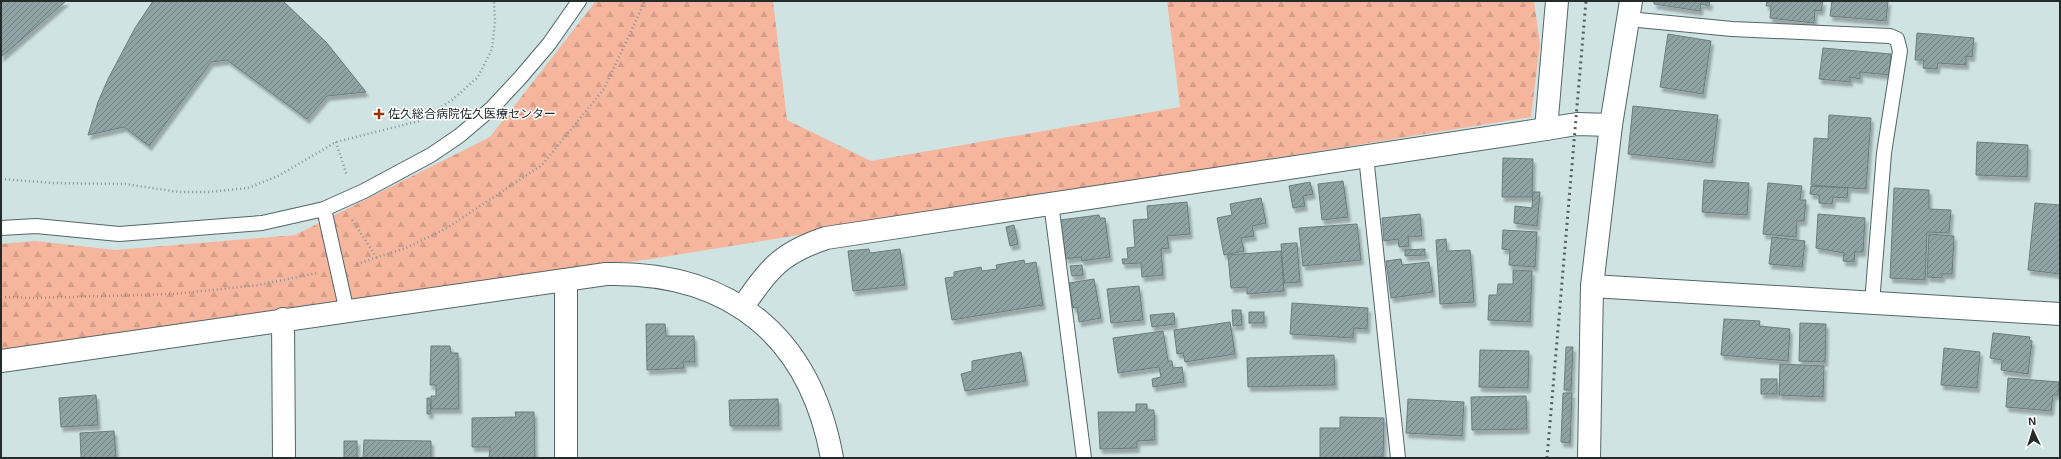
<svg xmlns="http://www.w3.org/2000/svg" width="2061" height="459" font-family="Arial,'Noto Sans JP',sans-serif">
	<defs>
		<pattern id="forest-firs" width="22" height="20" patternUnits="userSpaceOnUse"><rect width="22" height="20" fill="#f6b69e"/><path d="M5 1l3.5 6h-7zM16 11l3.5 6h-7z" fill="#d39d88"/></pattern>
		<pattern id="building-hatch" width="6" height="6" patternUnits="userSpaceOnUse"><rect width="6" height="6" fill="#90a3a4"/><path d="M-1 1l2-2M0 6l6-6M5 7l2-2" fill="none" stroke="#758586"/></pattern>
		<filter id="shadow"><feDropShadow dx="2.5" dy="4.5" stdDeviation="1" flood-color="#0004"/></filter>
	</defs>
	<rect width="100%" height="100%" fill="#cfe3e3"/>
	<path fill="url(#forest-firs)" d="M596,1H773L787,120L871,161L1180,107L1167,1H1534L1540,44L1531,117L644,260L1,350V244L35,241L115,250L295,235L490,137Z"/>
	<g fill="url(#building-hatch)" stroke="#6b7e7e" filter="url(#shadow)">
		<path d="M1,1H66L1,57Z"/>
		<path d="M153,1H283L326,42L366,92L327,96L307,119L227,60L211,62L149,146L124,127L88,135L98,102L108,79L135,28Z"/>
		<path d="M1654,1H1710L1709,6L1701,4L1700,11L1654,4Z"/>
		<path d="M1767,1H1823L1821,11L1815,10L1814,23L1770,18L1771,6H1766Z"/>
		<path d="M1832,1H1888L1886,21L1830,16Z"/>
		<path d="M1917,33L1974,38L1972,57L1966,56V65L1938,63L1937,69L1923,68L1924,60H1915Z"/>
		<path d="M1668,34L1711,41L1703,94L1660,87Z"/>
		<path d="M1823,48L1891,54L1889,75L1860,72V79L1850,77V82L1819,79Z"/>
		<path d="M1633,106L1718,115L1712,163L1628,154Z"/>
		<path d="M1829,115L1871,118L1866,189L1811,185L1814,138L1828,139Z"/>
		<path d="M1977,142L2028,145L2027,177L1976,175Z"/>
		<path d="M1503,158L1533,159L1532,197H1502Z"/>
		<path d="M1704,180L1749,183L1747,215L1702,212Z"/>
		<path d="M1343,181L1348,217L1322,220L1318,184Z"/>
		<path d="M1310,182L1313,194L1303,196L1305,206L1293,208L1289,186Z"/>
		<path d="M1768,183L1802,186L1800,200H1806L1804,221H1797L1796,237L1763,234Z"/>
		<path d="M1811,186L1848,188L1847,198L1833,197L1832,204L1819,203V195L1810,194Z"/>
		<path d="M1894,188L1929,190V209L1951,210L1949,233L1927,232L1925,280L1890,278Z"/>
		<path d="M1533,192H1540L1537,226L1514,223L1515,206L1532,208Z"/>
		<path d="M1261,198L1266,223L1252,226L1254,236L1241,238L1244,251L1224,255L1217,218L1232,215L1230,204Z"/>
		<path d="M1187,202L1190,234L1167,236L1169,248L1161,249L1163,275L1142,277L1141,263L1123,264L1122,259H1128L1127,248L1135,247L1133,220L1148,219L1147,206Z"/>
		<path d="M2035,203L2060,205V274L2028,270Z"/>
		<path d="M1420,214L1422,236L1408,237L1409,246L1399,247L1398,239L1384,241L1382,218Z"/>
		<path d="M1818,214L1865,218L1863,252H1855L1854,262L1843,261L1844,253L1816,248Z"/>
		<path d="M1099,215L1100,218H1105L1110,257L1082,261L1081,257L1066,259L1060,220Z"/>
		<path d="M1357,224L1361,260L1303,266L1299,228Z"/>
		<path d="M1014,225L1018,244L1010,246L1006,227Z"/>
		<path d="M1503,230L1537,232L1535,267L1509,265L1510,250L1502,249Z"/>
		<path d="M1929,234L1954,236L1952,274H1942V278L1927,277Z"/>
		<path d="M1772,237L1805,241L1802,267L1769,264Z"/>
		<path d="M1446,239L1447,251L1470,250L1474,302L1440,304L1436,240Z"/>
		<path d="M1293,243H1297L1300,282L1284,283L1281,244Z"/>
		<path d="M869,249L870,253L900,249L905,285L853,291L848,251Z"/>
		<path d="M1425,249V255L1405,256V250Z"/>
		<path d="M1281,251L1284,291L1247,294V287L1231,288L1228,255Z"/>
		<path d="M1401,259L1402,265L1429,262L1433,292L1391,298L1386,261Z"/>
		<path d="M1024,260L1025,264L1036,262L1043,305L952,320L945,278L954,277V272L981,267L982,271L997,269L996,265Z"/>
		<path d="M1082,265L1083,275L1072,276L1070,266Z"/>
		<path d="M1513,270L1532,271L1530,322L1488,320L1489,295H1497L1498,284H1513Z"/>
		<path d="M1094,279L1101,318L1079,322L1077,307L1073,308L1069,283Z"/>
		<path d="M1139,286L1143,320L1111,323L1107,289Z"/>
		<path d="M1292,303L1368,308L1367,329L1354,328L1353,338L1290,334Z"/>
		<path d="M1232,310H1241L1242,325L1233,326Z"/>
		<rect x="1249" y="312" width="15" height="11"/>
		<path d="M1174,313L1175,324L1152,327L1150,315Z"/>
		<path d="M1724,319L1760,321L1759,326L1790,329L1788,361L1721,355Z"/>
		<path d="M1230,322L1235,354L1185,362L1183,353L1177,354L1174,330Z"/>
		<path d="M1800,323L1826,324L1825,362L1799,361Z"/>
		<path d="M646,324H665L666,336H694L695,362H683L684,368L647,370Z"/>
		<path d="M1163,331L1168,361H1172L1173,368L1182,367L1184,382L1153,387L1152,379L1161,377L1159,367L1118,373L1113,338Z"/>
		<path d="M1993,333L2030,337L2029,340L2032,341L2028,374L2001,370L2002,360L1990,358Z"/>
		<path d="M431,346H450L451,353H458L459,409H431V396H436V385H430Z"/>
		<path d="M1566,347H1573L1571,390H1564Z"/>
		<path d="M1944,348L1980,352L1977,388L1941,385Z"/>
		<path d="M1480,350L1529,351L1528,388L1479,387Z"/>
		<path d="M1021,352L1026,381L965,391L961,374L972,371V361Z"/>
		<path d="M1334,355L1335,385L1248,387L1247,358Z"/>
		<path d="M1780,364L1824,366L1823,397L1779,395Z"/>
		<path d="M2008,378L2059,382L2058,395H2053L2051,411L2006,407Z"/>
		<rect x="1761" y="379" width="16" height="15"/>
		<path d="M1563,393H1572L1570,443L1561,442Z"/>
		<path d="M96,395L98,425L61,427L59,398Z"/>
		<path d="M1526,396L1527,429L1472,430L1471,397Z"/>
		<path d="M427,398H430L431,414H427Z"/>
		<path d="M778,399L779,426H730L729,400Z"/>
		<path d="M1408,399L1464,402L1462,436L1406,433Z"/>
		<path d="M1136,404H1147V410H1154L1155,440L1137,441V448L1100,449L1098,412H1136Z"/>
		<path d="M515,412H534L535,458H489L490,447H472V418L516,417Z"/>
		<path d="M1340,417L1384,418L1383,457L1320,458V428H1340Z"/>
		<path d="M114,431L116,458H81L80,433Z"/>
		<path d="M364,440L431,441V458H363Z"/>
		<rect x="344" y="441" width="13" height="17"/>
	</g>
	<g fill="none" stroke-linecap="round" stroke-linejoin="round">
		<g stroke="#546566" stroke-width="16">
			<g id="lane">
				<path d="M1628,19L1732,29L1890,36L1897,39L1900,51L1884,153L1872,303"/>
				<path d="M1366,156L1398,458"/>
				<path d="M1051,203L1084,458"/>
				<path d="M324,209L347,312"/>
				<path d="M1,228L36,226L119,234L262,223L324,209L364,191L431,155L459,136L492,108L520,78L549,44L579,1"/>
			</g>
		</g>
		<g stroke="#546566" stroke-width="24">
			<g id="street">
				<path d="M1546,129L1557,1"/>
				<path d="M742,308C768,269 781,253 826,238L1546,129L1577,124L1611,125"/>
				<path d="M283,319L284,458"/>
				<path d="M566,458V280"/>
			</g>
		</g>
		<g stroke="#546566" stroke-width="24">
			<g id="secondary">
				<path d="M1592,286L2060,314"/>
				<path d="M1,361L606,274C730,271 810,336 832,458"/>
				<path d="M1589,458L1592,286L1611,125L1631,1"/>
			</g>
		</g>
		<g stroke="#879595" stroke-width="2.5" stroke-dasharray="1 3" stroke-linecap="butt">
			<path d="M336,142L347,176"/>
			<path d="M1,179L53,183L125,184L179,192H209L248,188L278,176L336,142L419,121L452,100L478,77L492,49L495,22L494,1"/>
			<path d="M352,220L377,258"/>
			<path d="M357,264L406,248L447,228L542,165L604,89L645,1"/>
			<path d="M1,297L36,298L174,294L259,285L317,273"/>
		</g>
		<use href="#lane" stroke="#fff" stroke-width="14"/>
		<use href="#street" stroke="#fff" stroke-width="22"/>
		<use href="#secondary" stroke="#fff" stroke-width="22"/>
		<path stroke="#545e5e" stroke-width="3" stroke-dasharray="2 4" stroke-linecap="butt" d="M1547,458L1586,1"/>
	</g>
	<path fill="#9a3502" stroke="#fff" stroke-width="1.5" d="M377 108h4v4h4v4h-4v4h-4v-4h-4v-4h4z"/>
	<g text-anchor="middle" stroke-width="3" stroke-linejoin="round" paint-order="stroke">
		<g font-size="12" fill="#242b2b" stroke="#fff" text-anchor="start">
			<text x="388" y="118">佐久総合病院佐久医療センター</text>
		</g>
	</g>
	<rect width="2061" height="459" fill="none" stroke="#242b2b" stroke-width="4"/>
	<g transform="translate(2033 431) rotate(356)" stroke="#ffffff" stroke-width="3" paint-order="stroke">
	<path d="M0-3L7 15L0 10L-7 15Z" fill="#242b2b"/>
	<text y="-6" font-size="11" font-weight="bold" text-anchor="middle" fill="#242b2b">N</text>
	</g>
</svg>
